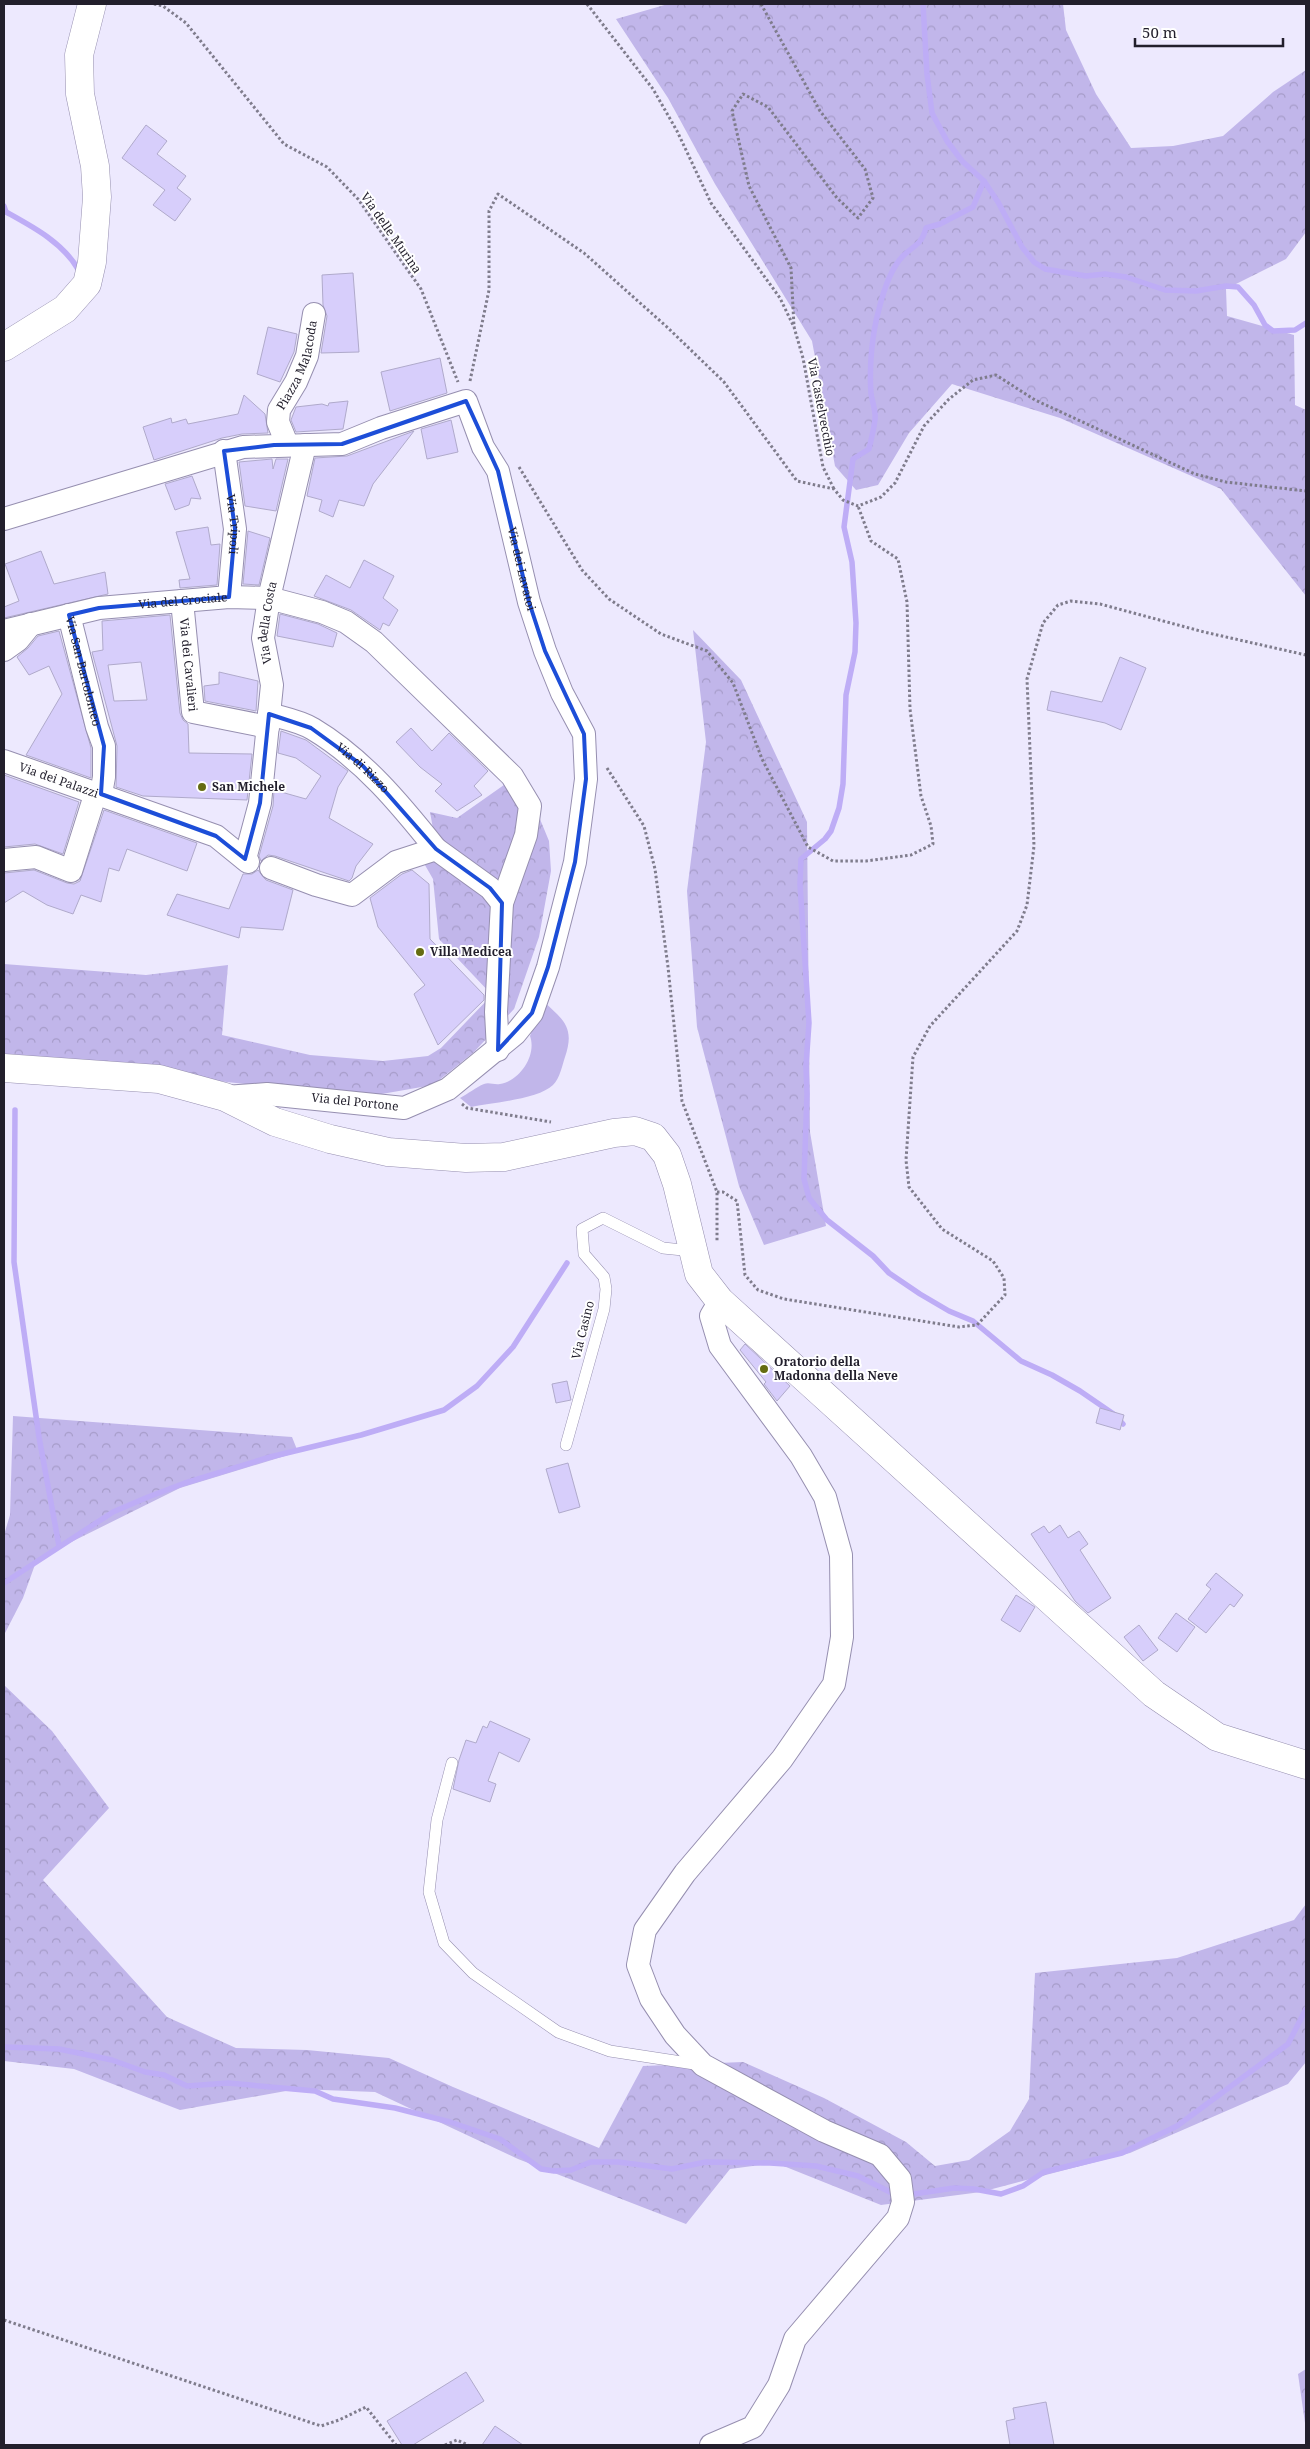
<svg xmlns="http://www.w3.org/2000/svg" width="1310" height="2449" font-family="'Noto Serif',serif">
	<defs>
		<pattern id="forest-crowns" width="20" height="18" patternUnits="userSpaceOnUse" patternTransform="scale(1.25)"><rect width="20" height="18" fill="#c1b6ea"/><path d="M2 6a3 3 0 1 1 6 0M12 15a3 3 0 1 1 6 0" fill="none" stroke="#a69cc9"/></pattern>
	</defs>
	<rect width="100%" height="100%" fill="#ede9fe"/>
	<g fill="url(#forest-crowns)">
		<path d="M668,4H1063L1066,30L1096,94L1131,148L1173,146L1223,136L1273,92L1306,70V232L1286,259L1226,289L1227,316L1294,335L1295,405L1306,410V596L1221,489L1060,418L952,384L909,433L878,485L856,490L835,466L812,341L715,184L668,98L616,19Z"/>
		<path d="M693,630L741,680L807,822L810,1132L826,1226L764,1245L739,1186L697,1027L687,891L706,742Z"/>
		<path d="M521,773L549,841L551,871L539,937L514,1009L474,1052L433,1085L376,1095L254,1085L4,1057V964L146,975L228,965L222,1035L310,1055L383,1061L428,1056L441,1048L492,995L439,939L433,879L418,853L434,834L430,812L457,818Z"/>
		<path d="M13,1416L292,1437L298,1452L180,1488L37,1559L23,1598L4,1635V1535L10,1515Z"/>
		<path d="M4,1685L52,1731L109,1808L43,1880L167,2017L236,2048L307,2050L389,2058L453,2087L599,2148L643,2066L743,2062L824,2098L906,2142L935,2166L969,2160L1010,2131L1029,2099L1035,1973L1177,1958L1294,1920L1306,1904V2062L1288,2084L1130,2153L981,2192L881,2205L776,2163L730,2169L686,2224L518,2159L375,2092L297,2089L180,2110L74,2069L4,2061Z"/>
		<path d="M1306,2369V2430L1298,2374Z"/>
	</g>
	<path fill="#c1b6ea" d="M544,1002C564,1020 575,1028 565,1057C562,1066 560,1078 553,1085C539,1099 491,1103 471,1107L460,1098C468,1094 476,1087 484,1084C489,1082 494,1085 500,1084C520,1081 537,1055 530,1036Z"/>
	<g fill="none" stroke-linecap="round" stroke-linejoin="round">
		<g stroke="#beadf6" stroke-width="5.5">
			<path d="M923,4L927,74L932,113L947,141L962,161L984,181L998,202L1022,247L1034,262L1045,269L1086,276L1105,274L1126,277L1165,290L1196,291L1226,286L1238,287L1254,305L1265,325L1273,331L1295,330L1306,323"/>
			<path d="M984,181L973,207L940,224L926,228C921,246 914,245 903,256C891,268 883,293 879,309C872,334 869,367 871,393C872,402 876,410 875,419C874,429 871,440 869,449L853,459L844,527L852,562L856,623L855,652L846,695L843,784L839,808L831,831L825,839L801,859L800,884L809,1023L806,1066L807,1094L804,1179L809,1198L827,1220L873,1256L889,1273L920,1294L949,1311L973,1321L1021,1361L1052,1375L1080,1391L1115,1415L1123,1424"/>
			<path d="M4,206L6,212C33,227 62,242 78,269"/>
			<path d="M15,1110L14,1262L39,1437L59,1546"/>
			<path d="M4,1583L113,1512L148,1497L185,1483L270,1457L361,1435L444,1410L477,1386L513,1347L567,1263"/>
			<path d="M4,2047L59,2049L112,2060L145,2072L164,2075L187,2086L228,2083L315,2091L333,2099L395,2108L450,2122L500,2139L541,2169L554,2171L571,2170L591,2162H618L672,2169L706,2162L770,2163L816,2166L858,2176L896,2195"/>
			<path d="M907,2195L954,2188L974,2189L1001,2194L1023,2186L1044,2172L1122,2153L1177,2126L1288,2044L1306,2009"/>
		</g>
	</g>
	<g fill="#d7cefb" stroke="#b0aacb" fill-rule="evenodd">
		<path d="M146,125L167,141L157,154L186,176L177,188L191,199L175,221L153,205L165,190L122,158Z"/>
		<path d="M353,273L359,352L321,353L327,316L323,305L322,275Z"/>
		<path d="M268,327L297,334L294,352L280,382L257,374Z"/>
		<path d="M440,358L447,393L390,411L381,372Z"/>
		<path d="M244,395L265,414L268,433L242,434L222,438L154,460L143,427L171,418L172,423L186,419L188,424L238,414Z"/>
		<path d="M348,401L343,429L296,432L291,420L296,407L322,404L328,406L329,403Z"/>
		<path d="M451,420L458,452L427,459L421,429Z"/>
		<path d="M414,431L373,484L364,506L339,500L333,517L319,511L322,500L307,496L315,458L347,456Z"/>
		<path d="M272,459L273,469L276,459H288L276,511L245,506L239,462Z"/>
		<path d="M192,476L201,499L191,498L189,505L175,510L165,484Z"/>
		<path d="M208,527L211,545L220,544L217,585L180,588L179,580L190,579L176,532Z"/>
		<path d="M248,531L270,538L259,585L243,584Z"/>
		<path d="M41,551L54,584L105,572L108,594L4,618V607L19,601L5,564Z"/>
		<path d="M364,560L394,576L383,598L398,610L389,626L383,623L380,630L351,610L314,596L326,575L350,588Z"/>
		<path d="M280,614L318,624L337,633L333,647L277,636Z"/>
		<path d="M170,615L180,713L183,720L188,724L189,753L252,754L247,800L143,796L116,787L117,746L92,652L103,650L102,621ZM141,662L147,700L114,701L108,665Z"/>
		<path d="M59,631L91,748V778L26,755L62,694L49,666L29,675L17,657L28,648L38,636Z"/>
		<path d="M1120,657L1146,668L1121,730L1105,723L1047,710L1051,691L1102,702Z"/>
		<path d="M219,672L258,681L256,711L205,701L204,686L219,684Z"/>
		<path d="M411,728L432,751L449,733L488,771L474,786L482,795L457,811L435,791L442,784L420,767L396,742Z"/>
		<path d="M281,731L306,740L348,771L338,787L329,818L373,844L356,866L352,878L349,881L275,856L268,855L261,861L259,856L273,806L274,790L306,799L321,776L296,758L278,753Z"/>
		<path d="M4,775L79,802L63,854L35,844L4,847Z"/>
		<path d="M104,810L197,843L187,871L127,849L119,871L109,868L101,902L81,895L73,914L47,905L23,891L4,903V873L34,870L67,883L74,884L80,881Z"/>
		<path d="M258,870L266,880L293,890L283,930L241,927L239,938L167,915L177,894L229,909L243,874H252Z"/>
		<path d="M412,870L429,884L430,939L484,995V1000L438,1045L414,994L425,985L378,927L370,898L402,874Z"/>
		<path d="M745,1344L790,1386L777,1401L764,1384L766,1382L740,1350Z"/>
		<path d="M567,1381L571,1400L556,1403L552,1384Z"/>
		<path d="M1100,1408L1124,1415L1120,1430L1096,1423Z"/>
		<path d="M568,1463L580,1507L559,1513L546,1469Z"/>
		<path d="M1060,1525L1068,1538L1079,1531L1088,1544L1080,1550L1111,1598L1088,1613L1075,1601L1031,1534L1044,1526L1049,1533Z"/>
		<path d="M1216,1573L1243,1595L1234,1607L1230,1604L1206,1633L1188,1619L1211,1589L1206,1585Z"/>
		<path d="M1016,1595L1035,1607L1020,1632L1001,1620Z"/>
		<path d="M1176,1613L1195,1627L1177,1652L1158,1638Z"/>
		<path d="M1139,1625L1158,1650L1143,1661L1124,1637Z"/>
		<path d="M490,1721L530,1739L519,1762L499,1752L488,1781L496,1784L490,1802L453,1789L459,1760L466,1740L476,1743L483,1726L487,1728Z"/>
		<path d="M466,2372L484,2401L413,2445H402L387,2421Z"/>
		<path d="M1046,2402L1054,2445H1010L1006,2421L1015,2419L1013,2408Z"/>
		<path d="M495,2426L523,2445H482Z"/>
	</g>
	<g fill="none" stroke-linecap="round" stroke-linejoin="round">
		<g stroke="#968fb0" stroke-width="12">
			<g id="service">
				<path d="M566,1445L604,1309L606,1289L604,1277L584,1254L582,1229L603,1218L663,1248L693,1251"/>
				<path d="M452,1763L437,1820L429,1892L444,1943L473,1973L558,2032L610,2051L701,2065"/>
			</g>
		</g>
		<g stroke="#968fb0" stroke-width="24">
			<g id="minor">
				<path id="s1" d="M287,444L278,422L279,410L296,382L307,356L314,314"/>
				<path id="s2" d="M224,451L235,529L229,597"/>
				<path id="s3" d="M4,519L243,447L342,444L381,428L466,401L483,447L498,471L529,602L545,651L562,693L584,734L586,779L575,862L548,967L532,1013L515,1034L448,1089L404,1108L267,1094L225,1097"/>
				<path id="s4" d="M182,601L193,712L268,727"/>
				<path id="s5" d="M69,615L97,727L104,746V777L101,794"/>
				<path id="s6" d="M4,631L99,608L229,597L269,598L322,612L346,622L374,642L512,776L530,806L526,835L502,903L496,1012L498,1050"/>
				<path d="M4,650L18,640L31,624"/>
				<path id="s7" d="M269,714C283,718 300,721 313,729C363,759 400,804 436,849"/>
				<path id="s8" d="M4,761L216,836L248,862"/>
				<path id="s9" d="M245,859L260,803L272,685L263,638L269,598L305,445"/>
				<path d="M4,860L36,857L71,871L96,792"/>
				<path d="M271,868L316,885L352,895L396,862L436,849L490,888L502,903"/>
				<path d="M711,2445L753,2427L779,2385L795,2339L898,2218L903,2202L900,2179L880,2155L824,2131L703,2065L675,2035L651,1999L638,1965L645,1930L685,1873L782,1759L834,1684L842,1637L841,1555L825,1497L801,1456L720,1346L711,1316L720,1301"/>
			</g>
		</g>
		<g stroke="#968fb0" stroke-width="29">
			<g id="tertiary">
				<path d="M4,347L65,309L87,284L92,262L97,197L95,166L80,94L79,55L92,4"/>
				<path d="M4,1068L159,1079L225,1097L275,1122L330,1139L388,1152L466,1158L504,1157L614,1133L635,1131L653,1137L667,1155L677,1184L699,1274L720,1301L1154,1694L1217,1737L1306,1765"/>
			</g>
		</g>
		<g stroke="#7f7c8c" stroke-width="3" stroke-dasharray="2.5 2.5" stroke-linecap="butt">
			<path d="M154,4L163,6L186,23L284,144L327,167L358,199L421,289L458,382"/>
			<path d="M587,4L653,89L677,131L711,203L780,298L794,327L803,358L823,467L834,489"/>
			<path d="M761,4L820,111L865,169L873,198L858,218L837,198L768,107L743,94L732,111L749,186L791,268L794,327"/>
			<path d="M470,381L489,290V211L498,194L584,253L667,327L724,382L797,481L834,489L843,500L858,506L881,497L895,483L924,426L949,399L973,380L996,375L1035,400L1195,474L1226,482L1306,491"/>
			<path d="M519,467L582,570L609,599L661,634L707,651L733,683L762,759L808,847L833,861H866L911,855L933,844L931,826L921,796L910,709L907,602L898,559L871,541L858,506"/>
			<path d="M607,768L644,826L655,869L668,967L682,1101L717,1192V1241"/>
			<path d="M462,1104L467,1108L551,1122"/>
			<path d="M717,1192H723L737,1201L745,1275L758,1290L784,1299L959,1327L977,1325L1005,1295L1004,1278L993,1261L942,1229L909,1187L906,1160L913,1057L930,1026L1017,931L1027,905L1034,846L1027,679L1043,623L1058,605L1071,601L1100,604L1204,632L1306,655"/>
			<path d="M4,2320L321,2426L339,2420L366,2407L396,2445"/>
			<path d="M445,2445L457,2440L468,2445"/>
		</g>
		<use href="#service" stroke="#fff" stroke-width="11"/>
		<use href="#minor" stroke="#fff" stroke-width="22"/>
		<use href="#tertiary" stroke="#fff" stroke-width="28"/>
	</g>
	<path fill="none" stroke="#1d4ed8" stroke-width="4" stroke-linejoin="round" d="M466,401L498,471L529,602L545,651L584,734L586,779L575,862L548,967L532,1013L498,1050L502,903L490,888L436,849L363,766L311,728L269,714L260,803L245,859L216,836L101,794L104,746L69,615L99,608L229,597L235,529L224,451L274,445L342,444Z"/>
	<g fill="#656c12" stroke="#fff" stroke-width="2">
		<circle cx="202" cy="787" r="5"/>
		<circle cx="420" cy="952" r="5"/>
		<circle cx="764" cy="1369" r="5"/>
	</g>
	<g text-anchor="middle" stroke-width="4" stroke-linejoin="round" paint-order="stroke">
		<g font-size="12" fill="#221f2c" stroke="#fff">
			<text transform="translate(391 233) rotate(55)" y="4">Via delle Murina</text>
			<text dy="4" stroke="none"><textPath href="#s1" startOffset="85">Piazza Malacoda</textPath></text>
			<text transform="translate(821 407) rotate(79)" y="4">Via Castelvecchio</text>
			<text dy="4" stroke="none"><textPath href="#s2" startOffset="74">Via Tripoli</textPath></text>
			<text dy="4" stroke="none"><textPath href="#s3" startOffset="658">Via dei Lavatoi</textPath></text>
			<text dy="4" stroke="none"><textPath href="#s6" startOffset="182">Via del Crociale</textPath></text>
			<text dy="4" stroke="none"><textPath href="#s9" startOffset="240">Via della Costa</textPath></text>
			<text dy="4" stroke="none"><textPath href="#s4" startOffset="64">Via dei Cavalieri</textPath></text>
			<text dy="4" stroke="none"><textPath href="#s5" startOffset="58">Via San Bartolomeo</textPath></text>
			<text dy="4" stroke="none"><textPath href="#s7" startOffset="110">Via di Rizzo</textPath></text>
			<text dy="4" stroke="none"><textPath href="#s8" startOffset="58">Via dei Palazzi</textPath></text>
			<text transform="translate(355 1102) rotate(6)" y="4">Via del Portone</text>
			<text transform="translate(583 1330) rotate(-76)" y="4">Via Casino</text>
		</g>
		<g font-size="12" font-weight="bold" fill="#221f2c" stroke="#fff" text-anchor="start">
			<text x="212" y="791">San Michele</text>
			<text x="430" y="956">Villa Medicea</text>
			<text x="774" y="1366">Oratorio della<tspan x="774" dy="14">Madonna della Neve</tspan></text>
		</g>
	</g>
	<rect width="1310" height="2449" fill="none" stroke="#221f2c" stroke-width="10"/>
	<path d="M1135 38v8h148v-8" fill="none" stroke="#221f2c" stroke-width="2.5"/>
	<text x="1142" y="38" font-size="15" fill="#221f2c" stroke="#ffffff" stroke-width="4" paint-order="stroke">50 m</text>
</svg>
